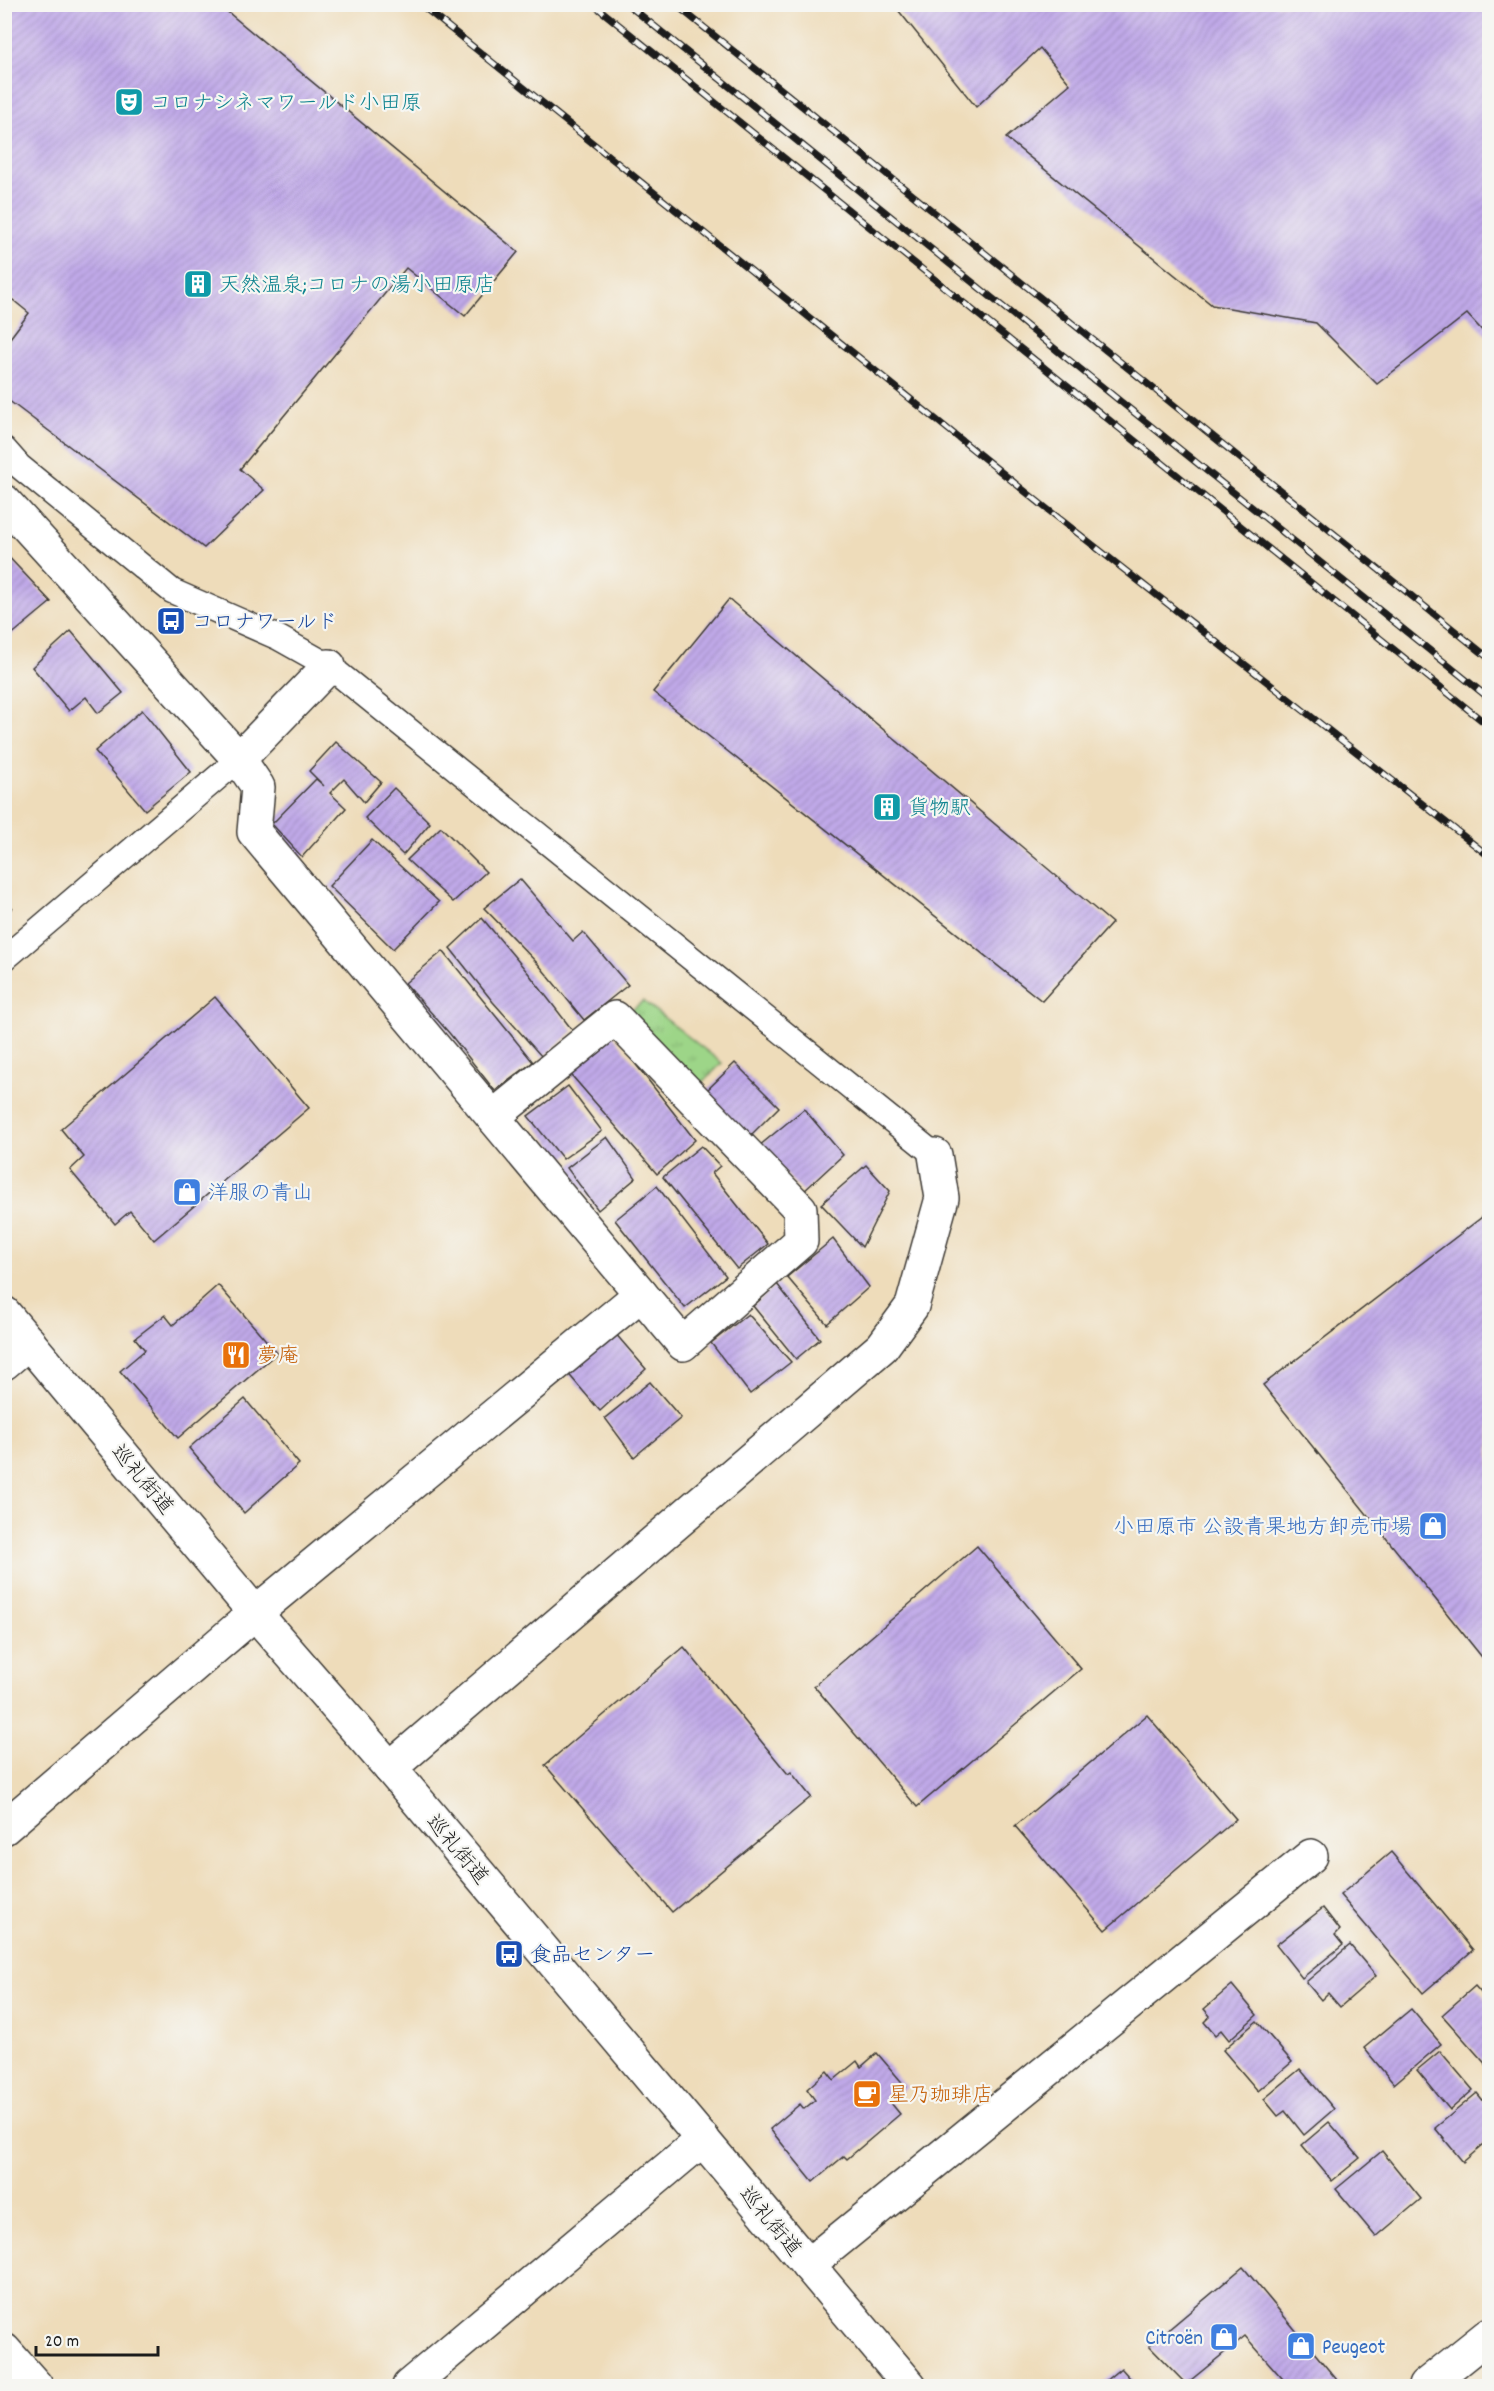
<svg xmlns="http://www.w3.org/2000/svg" width="1494" height="2391" font-family="Dekko,'Klee One',sans-serif">
	<defs>
		<pattern id="park-tufts" width="24" height="20" patternUnits="userSpaceOnUse" patternTransform="scale(1.5)"><rect width="24" height="20" fill="#9dd588"/><path d="M3 7l-1-3M5 7V3M7 7l1-3M15 17l-1-3M17 17v-4M19 17l1-3" fill="none" stroke="#87b675"/></pattern>
		<pattern id="building-hatch" width="6" height="6" patternUnits="userSpaceOnUse" patternTransform="scale(1.5)"><rect width="6" height="6" fill="#c0a9e8"/><path d="M-1 1l2-2M0 6l6-6M5 7l2-2" fill="none" stroke="#a491c6"/></pattern>
	</defs>
	<rect width="100%" height="100%" fill="#f6f6f2"/>
	<filter id="ink" filterUnits="userSpaceOnUse"><feTurbulence type="fractalNoise" baseFrequency=".0167" numOctaves="2"/><feDisplacementMap in="SourceGraphic" scale="12" xChannelSelector="R" yChannelSelector="G"/><feConvolveMatrix kernelMatrix="1 2 1 2 8 2 1 2 1" color-interpolation-filters="sRGB"/></filter>
	<filter id="wash" filterUnits="userSpaceOnUse"><feTurbulence type="fractalNoise" baseFrequency=".008" numOctaves="4" result="noise"/><feDisplacementMap in="SourceGraphic" scale="24" xChannelSelector="R" yChannelSelector="G"/><feGaussianBlur stdDeviation="1.35" result="paint"/><feColorMatrix in="noise" values="0 0 0 0 0 0 0 0 0 0 0 0 0 0 0 0 0 1.4 0 .05"/><feComposite in="paint" operator="in"/></filter>
	<g filter="url(#wash)">
		<rect width="100%" height="100%" fill="#eedcba"/>
		<path fill="url(#park-tufts)" stroke="#5c7852" stroke-width="1.5" d="M643,1001L722,1063L697,1088L624,1016Z"/>
		<g id="blocks">
			<g fill="url(#building-hatch)">
				<path d="M4,4H218L518,252L465,316L406,268L240,469L264,490L204,548L4,397V346L29,313L13,300L4,302Z"/>
				<path d="M894,5H1490V339L1467,314L1377,384L1316,323L1212,305L1006,138L1070,84L1040,48L976,107Z"/>
				<path d="M4,552L51,602L4,641Z"/>
				<path d="M729,599L1112,923L1042,1001L653,692Z"/>
				<path d="M71,631L123,693L98,713L86,697L69,711L32,667Z"/>
				<path d="M142,710L191,772L145,810L95,751Z"/>
				<path d="M336,742L381,782L364,802L344,779L330,793L346,808L302,857L272,824L316,779L324,786L309,771Z"/>
				<path d="M394,788L430,823L403,855L365,818Z"/>
				<path d="M441,827L486,872L453,902L407,860Z"/>
				<path d="M372,840L439,902L393,949L329,886Z"/>
				<path d="M520,879L573,941L583,932L628,985L584,1020L539,965L484,908Z"/>
				<path d="M482,918L529,974L573,1031L542,1057L493,1002L450,948Z"/>
				<path d="M443,951L533,1062L495,1091L450,1034L405,983Z"/>
				<path d="M215,997L309,1108L154,1240L130,1211L115,1224L70,1170L84,1157L61,1129Z"/>
				<path d="M612,1034L695,1140L657,1174L567,1070Z"/>
				<path d="M735,1063L779,1107L747,1139L703,1094Z"/>
				<path d="M568,1086L602,1131L563,1159L528,1116Z"/>
				<path d="M804,1109L843,1155L803,1192L759,1146Z"/>
				<path d="M607,1137L636,1178L598,1210L567,1168Z"/>
				<path d="M701,1146L720,1166L712,1173L768,1244L737,1269L663,1177Z"/>
				<path d="M866,1165L890,1191L862,1247L821,1204Z"/>
				<path d="M657,1186L726,1276L685,1308L615,1220Z"/>
				<path d="M1490,1211V1667L1263,1385Z"/>
				<path d="M833,1239L869,1287L827,1324L787,1277Z"/>
				<path d="M777,1284L820,1339L796,1359L753,1306Z"/>
				<path d="M218,1285L277,1353L178,1438L120,1371L145,1350L135,1338L165,1315L173,1325Z"/>
				<path d="M748,1314L791,1362L750,1394L711,1343Z"/>
				<path d="M614,1332L646,1369L600,1411L566,1371Z"/>
				<path d="M650,1382L681,1418L634,1457L605,1418Z"/>
				<path d="M245,1399L299,1464L244,1513L189,1448Z"/>
				<path d="M977,1546L1081,1669L917,1807L814,1686Z"/>
				<path d="M684,1647L788,1774L791,1772L811,1797L672,1912L545,1765Z"/>
				<path d="M1147,1715L1236,1819L1105,1930L1015,1826Z"/>
				<path d="M1391,1852L1473,1950L1423,1993L1340,1895Z"/>
				<path d="M1323,1908L1340,1930L1335,1935L1343,1945L1302,1978L1276,1945Z"/>
				<path d="M1350,1945L1376,1976L1340,2007L1328,1993L1321,2000L1306,1982Z"/>
				<path d="M1232,1985L1257,2015L1229,2040L1221,2030L1215,2035L1204,2022L1210,2016L1204,2009Z"/>
				<path d="M1475,1986L1490,2003V2069L1442,2015Z"/>
				<path d="M1411,2009L1441,2044L1394,2084L1364,2048Z"/>
				<path d="M1257,2021L1292,2062L1258,2091L1223,2050Z"/>
				<path d="M1440,2051L1473,2090L1450,2110L1417,2070Z"/>
				<path d="M877,2053L906,2087L891,2103L900,2114L847,2159L844,2156L813,2182L770,2129L800,2104L804,2109L815,2100L807,2089L827,2071L834,2080L857,2061L861,2067Z"/>
				<path d="M1300,2069L1334,2109L1304,2135L1285,2111L1278,2116L1264,2099Z"/>
				<path d="M1477,2093L1490,2109V2139L1463,2162L1435,2128Z"/>
				<path d="M1329,2122L1360,2158L1332,2181L1302,2145Z"/>
				<path d="M1382,2151L1421,2199L1376,2237L1336,2189Z"/>
				<path d="M1243,2267L1342,2386H1289L1245,2336L1186,2384L1149,2346Z"/>
				<path d="M1121,2368L1137,2386H1099Z"/>
			</g>
		</g>
	</g>
	<g filter="url(#ink)">
		<use href="#blocks" fill-opacity="0" stroke="#3c3934" stroke-width="1.5"/>
		<g fill="none" stroke-linecap="round" stroke-linejoin="round">
			<g stroke="#3c3934" stroke-width="27">
				<g id="service">
					<path d="M4,449L19,466L172,591L279,638L329,666L935,1155"/>
					<path d="M4,959L239,759"/>
				</g>
			</g>
			<g stroke="#3c3934" stroke-width="36">
				<g id="minor">
					<path d="M4,501L239,759L258,787L254,832L641,1294L255,1613L4,1828"/>
					<path d="M239,759L329,666"/>
					<path d="M493,1117L615,1018L800,1209L801,1241L683,1344L641,1294"/>
					<path d="M4,1363L29,1342"/>
					<path d="M390,1768L882,1347L912,1306L942,1198L935,1155"/>
					<path d="M808,2265L1311,1856"/>
					<path d="M4,2350L36,2386"/>
					<path d="M409,2386L703,2139"/>
				</g>
			</g>
			<g stroke="#3c3934" stroke-width="36">
				<g id="tertiary">
					<path d="M4,1313L255,1613L390,1768L910,2386"/>
					<path d="M1425,2386L1490,2334"/>
				</g>
			</g>
			<path stroke="#3c3934" stroke-width="4" stroke-dasharray="4.5 4.5" stroke-linecap="butt" d="M4,900L12,909"/>
			<use href="#service" stroke="#fff" stroke-width="24"/>
			<use href="#minor" stroke="#fff" stroke-width="33"/>
			<use href="#tertiary" stroke="#fff" stroke-width="33"/>
			<g stroke="#1c1c1c" stroke-width="7">
				<g id="rail">
					<path d="M420,4L1042,505L1490,857"/>
					<path d="M593,4L1490,727"/>
					<path d="M627,4L1490,699"/>
					<path d="M675,4L1490,659"/>
				</g>
			</g>
			<use href="#rail" stroke="#f6f6f2" stroke-width="4.5" stroke-dasharray="14" stroke-linecap="butt"/>
		</g>
	</g>
	<defs>
		<g id="theatre-square" transform="scale(1.5)"><rect x="-9" y="-9" width="18" height="18" rx="4" fill="#0f9aa8" stroke="#f6f6f2"/><path d="M-5-5.5Q0-4 5-5.5V0Q5 5 0 6Q-5 5-5 0ZM-3.3-2.5H-1v1.5H-3.3ZM1-2.5H3.3v1.5H1ZM-2.8 1Q0 5.5 2.8 1Z" fill="#fff"/></g>
		<g id="building-square" transform="scale(1.5)"><rect x="-9" y="-9" width="18" height="18" rx="4" fill="#0f9aa8" stroke="#f6f6f2"/><path d="M-4-6H4V6H1V3H-1V6H-4ZM-2.5-4.3h1.7v1.8h-1.7ZM.8-4.3h1.7v1.8H.8ZM-2.5-1h1.7V.8h-1.7ZM.8-1h1.7V.8H.8Z" fill="#fff"/></g>
		<g id="bus-square" transform="scale(1.5)"><rect x="-9" y="-9" width="18" height="18" rx="4" fill="#1a4fb4" stroke="#f6f6f2"/><path d="M-5-6H5V4H4V6H2V4H-2V6H-4V4H-5ZM-3.5-4V0h7V-4ZM-3.5 1.2v1.5H-2V1.2ZM2 1.2v1.5H3.5V1.2Z" fill="#fff"/></g>
		<g id="shop-square" transform="scale(1.5)"><rect x="-9" y="-9" width="18" height="18" rx="4" fill="#3f7fe0" stroke="#f6f6f2"/><path d="M-5-2.5h2.3a2.7 3.5 0 0 1 5.4 0H5L5.5 6h-11ZM-1.5-2.5h3a1.5 2.3 0 0 0-3 0Z" fill="#fff"/></g>
		<g id="restaurant-square" transform="scale(1.5)"><rect x="-9" y="-9" width="18" height="18" rx="4" fill="#e8710a" stroke="#f6f6f2"/><path d="M-5-6h1v4h1v-4h1v4h1v-4h1v5L-1.5 .5V6h-2V.5L-5-1ZM5-6V6H3V1.5H1.5Q1.5-4 5-6Z" fill="#fff"/></g>
		<g id="cafe-square" transform="scale(1.5)"><rect x="-9" y="-9" width="18" height="18" rx="4" fill="#e8710a" stroke="#f6f6f2"/><path d="M-5.5-4.5H6V0H3Q3 3.5 0 3.5H-2.5Q-5.5 3.5-5.5 0ZM3-3.2v2h1.7v-2ZM-6 4.5H4V6H-6Z" fill="#fff"/></g>
	</defs>
	<g fill-rule="evenodd">
		<use href="#theatre-square" x="129" y="102"/>
		<use href="#building-square" x="198" y="284"/>
		<use href="#bus-square" x="171" y="621"/>
		<use href="#building-square" x="887" y="807"/>
		<use href="#shop-square" x="187" y="1192"/>
		<use href="#restaurant-square" x="236" y="1355"/>
		<use href="#shop-square" x="1433" y="1526"/>
		<use href="#bus-square" x="509" y="1954"/>
		<use href="#cafe-square" x="867" y="2094"/>
		<use href="#shop-square" x="1224" y="2337"/>
		<use href="#shop-square" x="1301" y="2346"/>
	</g>
	<g text-anchor="middle" stroke-width="4.5" stroke-linejoin="round" paint-order="stroke">
		<g font-size="21" fill="#0d838f" stroke="#f6f6f2" text-anchor="start">
			<text x="150" y="109">コロナシネマワールド小田原</text>
			<text x="219" y="291">天然温泉;コロナの湯小田原店</text>
			<text x="908" y="814">貨物駅</text>
		</g>
		<g font-size="21" fill="#164399" stroke="#f6f6f2" text-anchor="start">
			<text x="192" y="628">コロナワールド</text>
			<text x="530" y="1961">食品センター</text>
		</g>
		<g font-size="21" fill="#366cbe" stroke="#f6f6f2" text-anchor="start">
			<text x="208" y="1199">洋服の青山</text>
			<text x="1412" y="1533" text-anchor="end">小田原市 公設青果地方卸売市場</text>
			<text x="1203" y="2344" text-anchor="end">Citroën</text>
			<text x="1322" y="2353">Peugeot</text>
		</g>
		<g font-size="21" fill="#c56008" stroke="#f6f6f2" text-anchor="start">
			<text x="257" y="1362">夢庵</text>
			<text x="888" y="2101">星乃珈琲店</text>
		</g>
		<g font-size="21" fill="#1c1c1c" stroke="#f6f6f2">
			<text transform="translate(143 1479) rotate(50)" y="7">巡礼街道</text>
			<text transform="translate(458 1849) rotate(50)" y="7">巡礼街道</text>
			<text transform="translate(771 2221) rotate(50)" y="7">巡礼街道</text>
		</g>
	</g>
	<rect width="1494" height="2391" fill="none" stroke="#f6f6f2" stroke-width="24"/>
	<path d="M36 2346v9h122v-9" fill="none" stroke="#1c1c1c" stroke-width="3"/>
	<text x="45" y="2346" font-size="18" fill="#1c1c1c" stroke="#f6f6f2" stroke-width="4.5" paint-order="stroke">20 m</text>
</svg>
